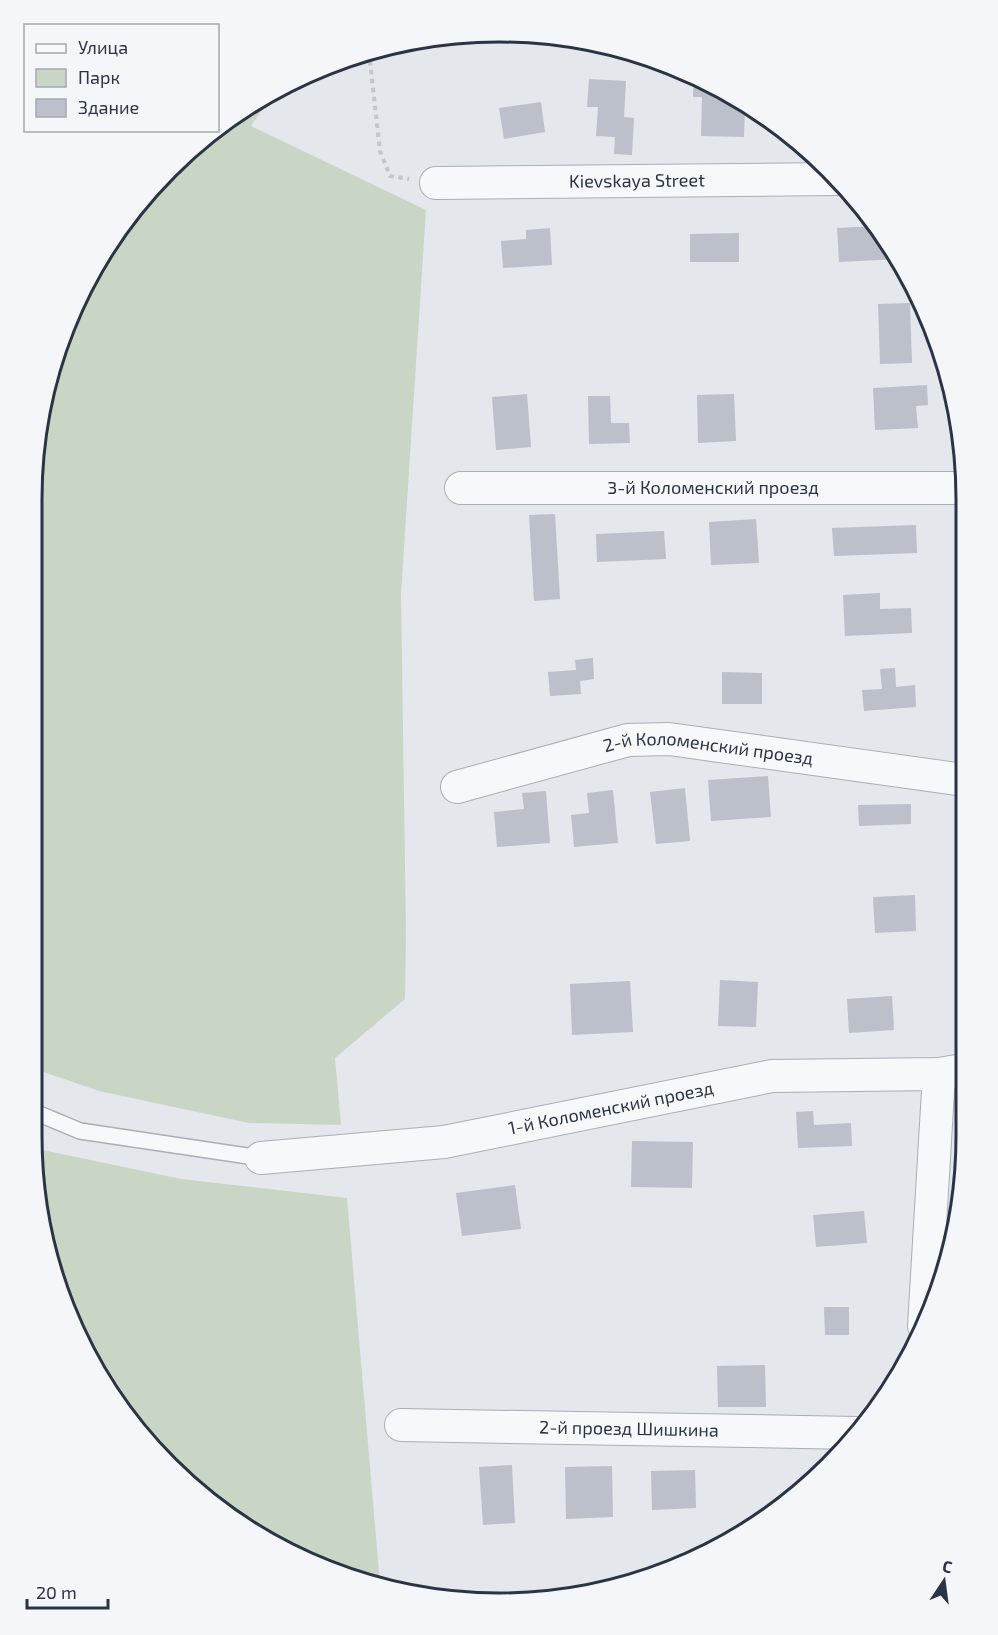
<svg xmlns="http://www.w3.org/2000/svg" width="998" height="1635" font-family="'Exo 2',sans-serif">
	<rect width="100%" height="100%" fill="#e4e7ec"/>
	<g fill="#c9d6c5">
		<path d="M275,90L251,126L426,210L401,594L406,934L405,999L335,1058L341,1125L249,1123L99,1091L32,1068L35,438L67,320L128,215L190,148L215,131L218,130V128L265,94Z"/>
		<path d="M33,1148L181,1179L347,1198L380,1584L349,1579L215,1507L128,1420L56,1286Z"/>
	</g>
	<g fill="#bbc0ca">
		<path d="M694,75L705,80L745,104L744,137L701,136L702,97H693Z"/>
		<path d="M589,79L626,81L624,117L634,118L632,155L614,154L615,137L596,136L598,107H587Z"/>
		<path d="M541,102L545,132L504,139L499,108Z"/>
		<path d="M876,226L899,259L839,262L837,228Z"/>
		<path d="M550,228L552,265L503,268L501,241L526,239V230Z"/>
		<path d="M739,233V262H690V234Z"/>
		<path d="M910,303L912,363L880,364L878,304Z"/>
		<path d="M927,385L928,405L916,406L918,428L875,430L873,388Z"/>
		<path d="M527,394L531,447L496,450L492,397Z"/>
		<path d="M734,394L736,441L698,443L697,395Z"/>
		<path d="M588,396H610L611,423H629L630,443L589,444Z"/>
		<path d="M555,514L560,599L534,601L529,515Z"/>
		<path d="M756,519L759,563L711,565L709,522Z"/>
		<path d="M916,525L917,553L834,556L832,528Z"/>
		<path d="M664,531L666,559L597,562L596,534Z"/>
		<path d="M880,593V609L911,608L912,633L845,636L843,595Z"/>
		<path d="M593,658L594,679L580,681L581,694L550,696L548,672L576,670L575,660Z"/>
		<path d="M895,668L896,687L915,685L916,707L864,711L862,690L882,689L880,669Z"/>
		<path d="M722,672L762,673V704H722Z"/>
		<path d="M768,776L771,817L711,821L708,780Z"/>
		<path d="M685,788L690,841L656,844L650,792Z"/>
		<path d="M613,790L618,843L574,847L571,815L589,813L587,793Z"/>
		<path d="M546,791L550,843L497,847L494,812L524,809L522,793Z"/>
		<path d="M911,804V824L859,826L858,805Z"/>
		<path d="M915,895L916,931L875,933L873,897Z"/>
		<path d="M720,980L758,982L756,1027L718,1026Z"/>
		<path d="M630,981L633,1032L572,1035L570,984Z"/>
		<path d="M892,996L894,1030L849,1033L847,999Z"/>
		<path d="M813,1111L814,1125L851,1123L852,1146L798,1148L796,1112Z"/>
		<path d="M632,1141L693,1142L692,1188L631,1187Z"/>
		<path d="M515,1185L521,1229L462,1236L456,1193Z"/>
		<path d="M864,1211L867,1243L816,1247L813,1215Z"/>
		<path d="M824,1307H849V1335H825Z"/>
		<path d="M765,1365L766,1407H718L717,1366Z"/>
		<path d="M512,1465L515,1523L483,1525L479,1467Z"/>
		<path d="M612,1466L613,1517L566,1519L565,1467Z"/>
		<path d="M695,1470L696,1508L652,1510L651,1471Z"/>
	</g>
	<g fill="none" stroke-linecap="round" stroke-linejoin="round">
		<g stroke="#a9aeb7" stroke-width="18">
			<path id="service" d="M32,1111L80,1131L261,1158"/>
		</g>
		<g stroke="#a9aeb7" stroke-width="34">
			<g id="minor">
				<path id="s1" d="M436,183L838,179"/>
				<path id="s2" d="M461,488H965"/>
				<path id="s3" d="M457,787L628,740L669,739L964,780"/>
				<path id="s4" d="M261,1158L444,1142L772,1076L939,1074L963,1070"/>
				<path d="M924,1326L939,1074"/>
				<path id="s5" d="M401,1425L857,1433"/>
			</g>
		</g>
		<path stroke="#c2c5cb" stroke-width="4" stroke-dasharray="4.5 4.5" stroke-linecap="butt" d="M369,52L380,151L390,176L409,179"/>
		<use href="#service" stroke="#f7f8fa" stroke-width="15"/>
		<use href="#minor" stroke="#f7f8fa" stroke-width="32"/>
	</g>
	<g text-anchor="middle" stroke-width="5" stroke-linejoin="round" paint-order="stroke">
		<g font-size="18" fill="#2b3445" stroke="#f4f6f9">
			<text dy="6" stroke="none"><textPath href="#s1" startOffset="201">Kievskaya Street</textPath></text>
			<text dy="6" stroke="none"><textPath href="#s2" startOffset="252">3-й Коломенский проезд</textPath></text>
			<text dy="6" stroke="none"><textPath href="#s3" startOffset="258">2-й Коломенский проезд</textPath></text>
			<text dy="6" stroke="none"><textPath href="#s4" startOffset="354">1-й Коломенский проезд</textPath></text>
			<text dy="6" stroke="none"><textPath href="#s5" startOffset="228">2-й проезд Шишкина</textPath></text>
		</g>
	</g>
	<path d="M0 0H998V1635H0ZM499 42H499A457 457 0 0 1 956 499V1136A457 457 0 0 1 499 1593H499A457 457 0 0 1 42 1136V499A457 457 0 0 1 499 42Z" fill="#f4f6f9" fill-rule="evenodd"/>
	<path fill="none" stroke="#2b3445" stroke-width="3" d="M499 42H499A457 457 0 0 1 956 499V1136A457 457 0 0 1 499 1593H499A457 457 0 0 1 42 1136V499A457 457 0 0 1 499 42Z"/>
	<rect x="24" y="24" width="195" height="108" fill="#f4f6f9" stroke="#a4a8b1" stroke-width="1.5"/>
	<rect x="36" y="44" width="30" height="9" fill="#f7f8fa" stroke="#a4a8b1" stroke-width="1.5"/>
	<text x="78" y="54" font-size="18" fill="#2b3445">Улица</text>
	<rect x="36" y="69" width="30" height="18" fill="#c9d6c5" stroke="#a4a8b1" stroke-width="1.5"/>
	<text x="78" y="84" font-size="18" fill="#2b3445">Парк</text>
	<rect x="36" y="99" width="30" height="18" fill="#bbc0ca" stroke="#a4a8b1" stroke-width="1.5"/>
	<text x="78" y="114" font-size="18" fill="#2b3445">Здание</text>
	<g transform="translate(944 1581) rotate(13)" stroke="#f4f6f9" stroke-width="4.5" paint-order="stroke">
	<path d="M0-4.5L10 22L0 15L-10 22Z" fill="#2b3445"/>
	<text y="-9" font-size="16" font-weight="bold" text-anchor="middle" fill="#2b3445">С</text>
	</g>
	<path d="M27 1599v9h81v-9" fill="none" stroke="#2b3445" stroke-width="3"/>
	<text x="36" y="1599" font-size="18" fill="#2b3445" stroke="#f4f6f9" stroke-width="4.5" paint-order="stroke">20 m</text>
</svg>
